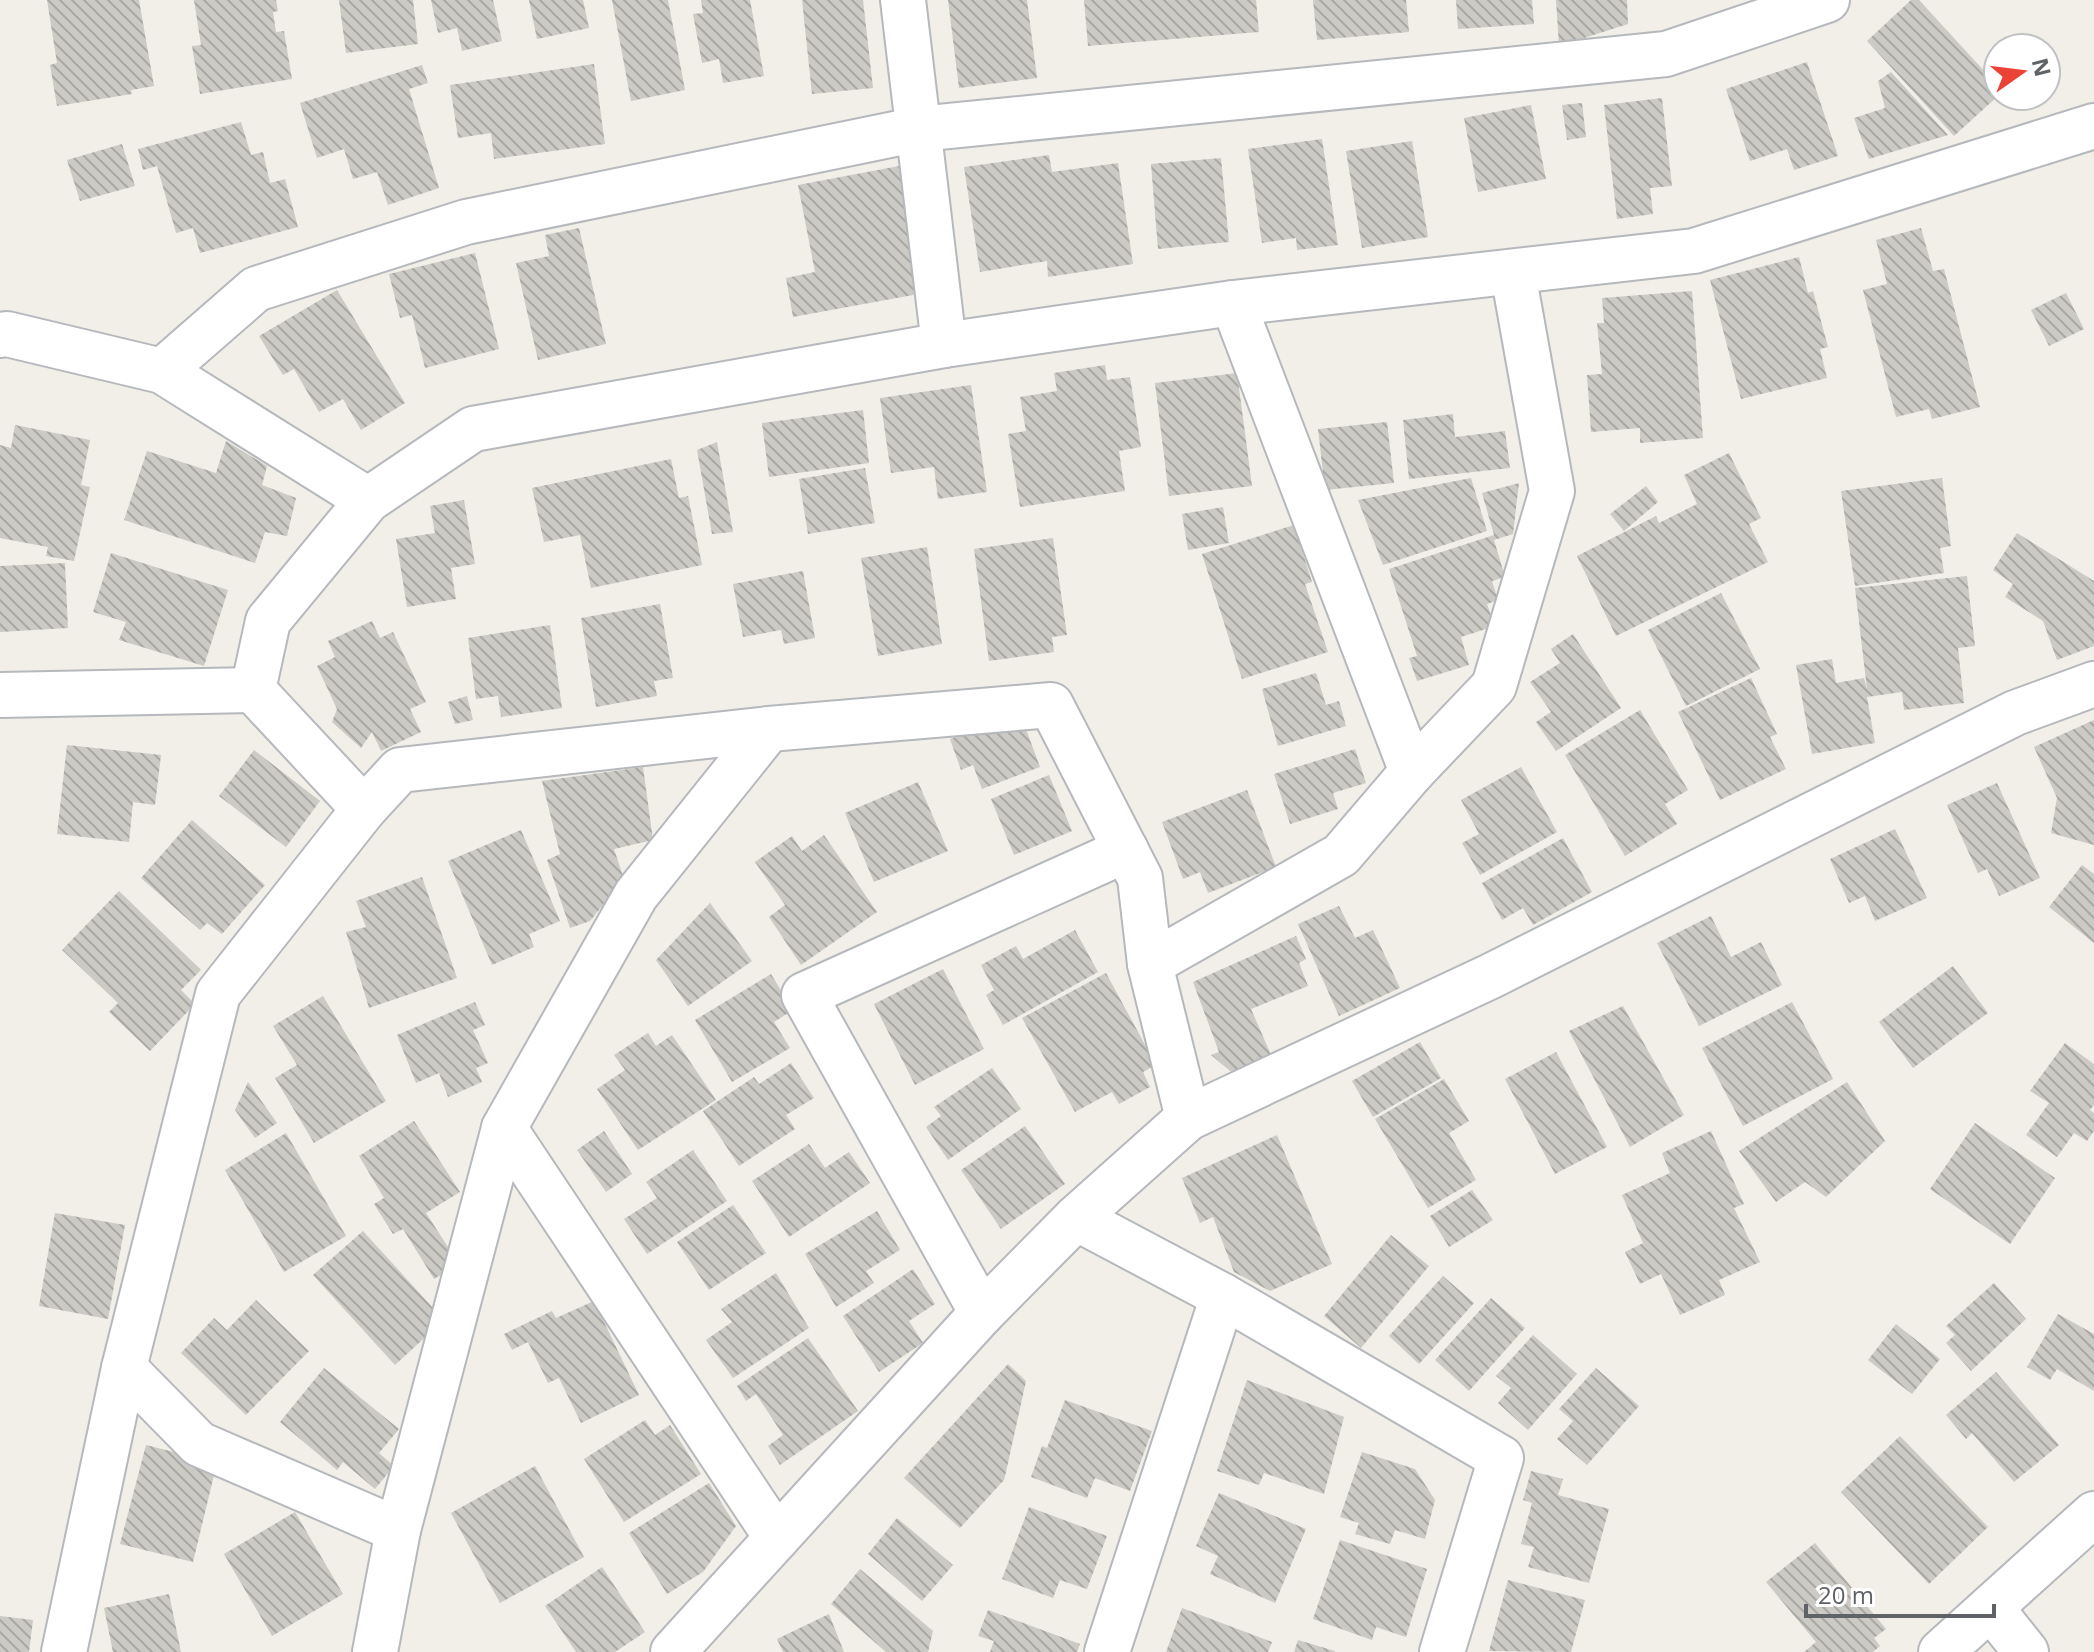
<svg xmlns="http://www.w3.org/2000/svg" width="2094" height="1652" font-family="'Open Sans',sans-serif">
	<defs>
		<pattern id="building-back-hatch" width="6" height="6" patternUnits="userSpaceOnUse" patternTransform="scale(2)"><rect width="6" height="6" fill="#cccac5"/><path d="M-1 5l2 2M0 0l6 6M5-1l2 2" fill="none" stroke="#a9a8a4"/></pattern>
	</defs>
	<rect width="100%" height="100%" fill="#f1efe8"/>
	<g fill="url(#building-back-hatch)">
		<path d="M47,0H139L154,86L131,90L132,94L57,106L50,65L57,63Z"/>
		<path d="M194,0H276L278,11L273,12L276,32L284,31L292,79L200,94L192,46L201,45Z"/>
		<path d="M339,0H413L418,44L346,53Z"/>
		<path d="M431,0H493L502,41L462,51L457,28L438,33Z"/>
		<path d="M529,0H583L589,28L537,39Z"/>
		<path d="M612,0H668L685,90L631,101Z"/>
		<path d="M701,0H750L764,76L723,83L719,59L702,63L693,14L703,13Z"/>
		<path d="M802,0H863L873,88L812,94Z"/>
		<path d="M948,0H1027L1037,78L959,88Z"/>
		<path d="M1084,0H1256L1259,32L1088,46Z"/>
		<path d="M1313,0H1406L1409,32L1317,40Z"/>
		<path d="M1456,0H1532L1534,24L1458,29Z"/>
		<path d="M1556,0H1627L1628,24L1559,46Z"/>
		<path d="M1911,0H1919L1998,86V96L1954,136L1867,41Z"/>
		<path d="M1807,62L1838,156L1794,170L1787,149L1750,161L1726,89Z"/>
		<path d="M594,64L605,144L494,159L491,133L458,138L450,85Z"/>
		<path d="M422,65L428,83L409,89L439,188L388,205L377,172L353,179L344,149L317,158L300,103Z"/>
		<path d="M1891,72L1948,135L1869,159L1854,118L1885,108L1878,81Z"/>
		<path d="M1662,98L1672,186L1650,188L1653,214L1617,219L1604,105Z"/>
		<path d="M1582,103L1586,137L1567,140L1562,105Z"/>
		<path d="M1531,105L1546,179L1478,192L1464,118Z"/>
		<path d="M241,122L251,155L263,152L270,183L285,179L298,227L200,253L193,228L176,233L157,166L143,170L138,149Z"/>
		<path d="M1322,139L1338,245L1297,250L1296,238L1262,243L1248,149Z"/>
		<path d="M1412,141L1428,237L1362,248L1346,151Z"/>
		<path d="M122,144L135,186L80,201L67,160Z"/>
		<path d="M1049,155L1052,172L1118,163L1133,264L1048,277L1047,261L980,272L964,167Z"/>
		<path d="M1221,158L1229,242L1158,249L1151,164Z"/>
		<path d="M899,166L924,293L793,317L786,278L815,272L798,185Z"/>
		<path d="M579,228L606,344L538,360L516,263L549,256L545,235Z"/>
		<path d="M1921,228L1933,271L1944,269L1980,407L1932,419L1929,409L1896,417L1863,290L1887,284L1876,240Z"/>
		<path d="M475,253L499,349L425,368L412,315L400,318L389,274Z"/>
		<path d="M1799,257L1808,293L1813,291L1828,347L1820,349L1827,378L1741,399L1710,280Z"/>
		<path d="M337,290L405,403L361,430L343,399L319,412L294,369L283,375L259,336Z"/>
		<path d="M1692,291L1703,438L1640,443V428L1591,432L1587,375L1602,374L1597,323H1604L1602,298Z"/>
		<path d="M2066,293L2084,329L2049,346L2031,310Z"/>
		<path d="M1105,365L1107,380L1130,377L1141,447L1119,451L1125,491L1020,507L1008,434L1026,431L1020,397L1057,391L1054,373Z"/>
		<path d="M1237,373L1252,486L1169,496L1155,383Z"/>
		<path d="M971,385L987,492L938,499L934,467L891,473L880,398Z"/>
		<path d="M863,410L869,463L769,477L762,423Z"/>
		<path d="M1453,414L1455,437L1505,431L1510,468L1409,479L1403,420Z"/>
		<path d="M1387,422L1394,483L1325,490L1318,429Z"/>
		<path d="M15,425L90,440L81,485L90,487L74,561L46,556L48,547L0,538V445L11,448Z"/>
		<path d="M226,441L267,466L262,485L296,498L287,536L265,532L255,563L124,520L147,451L216,473Z"/>
		<path d="M717,442L733,532L712,534L697,450Z"/>
		<path d="M1729,453L1761,518L1749,524L1768,562L1616,636L1577,556L1656,516L1659,523L1697,504L1684,475Z"/>
		<path d="M671,459L679,498L688,496L702,565L591,588L580,535L544,542L532,488Z"/>
		<path d="M865,468L875,523L808,534L799,479Z"/>
		<path d="M1471,478L1487,531L1383,565L1358,500Z"/>
		<path d="M1942,478L1951,546L1940,548L1944,573L1855,586L1841,491Z"/>
		<path d="M1519,483L1513,534L1494,540L1505,577L1492,581L1498,600L1487,604L1495,626L1461,637L1469,665L1417,681L1409,658L1417,656L1389,569L1494,535L1482,493Z"/>
		<path d="M1646,486L1658,502L1624,531L1610,514Z"/>
		<path d="M464,500L475,564L451,568L456,599L407,607L396,539L435,533L430,506Z"/>
		<path d="M1223,507L1229,543L1188,550L1182,514Z"/>
		<path d="M1294,525L1312,582L1305,584L1328,652L1242,679L1202,554Z"/>
		<path d="M2017,533L2094,581V646L2057,660L2043,621L2005,597L2013,584L1993,570Z"/>
		<path d="M1053,538L1067,635L1052,637L1054,652L989,661L974,549Z"/>
		<path d="M927,547L942,644L878,656L861,558Z"/>
		<path d="M111,553L228,590L204,666L119,640L126,622L93,612Z"/>
		<path d="M65,563L68,628L0,632V566Z"/>
		<path d="M803,571L815,638L784,644L781,630L743,637L733,584Z"/>
		<path d="M1967,576L1975,646L1958,648L1964,703L1904,710L1902,692L1867,697L1875,743L1812,754L1796,665L1832,659L1836,683L1864,678L1867,689L1855,588Z"/>
		<path d="M1721,593L1760,669L1686,706L1648,630Z"/>
		<path d="M660,604L673,678L654,681L657,696L596,707L581,618Z"/>
		<path d="M372,621L380,638L393,632L426,702L410,709L421,732L381,751L372,732L361,748L332,722L337,709L317,666L335,657L328,641Z"/>
		<path d="M550,625L562,708L501,717L498,696L476,699L468,638Z"/>
		<path d="M1573,634L1621,708L1556,751L1536,722L1551,712L1530,682L1560,663L1551,649Z"/>
		<path d="M1316,673L1326,705L1339,701L1346,726L1278,746L1262,689Z"/>
		<path d="M1751,678L1777,734L1770,737L1786,769L1720,800L1678,712Z"/>
		<path d="M467,696L473,720L455,724L448,702Z"/>
		<path d="M1640,710L1688,790L1665,804L1677,824L1625,856L1565,755Z"/>
		<path d="M1020,713L1040,767L982,789L973,765L961,770L950,739Z"/>
		<path d="M2094,720V845L2051,833L2057,798L2034,747Z"/>
		<path d="M67,745L161,755L155,805L133,802L129,842L57,834Z"/>
		<path d="M1355,749L1366,783L1333,793L1338,809L1290,824L1274,774Z"/>
		<path d="M254,750L320,801L286,847L219,796Z"/>
		<path d="M643,767L653,840L614,849L624,879L590,921L570,928L547,860L560,854L542,781Z"/>
		<path d="M1521,767L1557,832L1480,875L1462,843L1479,834L1461,800Z"/>
		<path d="M1049,775L1072,831L1014,855L991,799Z"/>
		<path d="M918,782L948,851L874,882L845,813Z"/>
		<path d="M1997,783L2040,878L1999,896L1987,869L1978,873L1947,805Z"/>
		<path d="M1247,790L1276,867L1208,893L1200,872L1183,879L1162,822Z"/>
		<path d="M192,820L265,885L222,934L207,923L200,930L141,878Z"/>
		<path d="M1895,829L1927,898L1875,921L1865,896L1849,903L1830,859Z"/>
		<path d="M521,830L560,921L529,934L534,947L492,965L448,861Z"/>
		<path d="M824,835L877,912L801,965L769,917L785,905L755,862L792,836L802,851Z"/>
		<path d="M1563,838L1592,892L1533,925L1523,908L1502,920L1482,883Z"/>
		<path d="M2082,865L2094,874V943L2049,907Z"/>
		<path d="M422,877L457,978L369,1008L346,932L366,927L356,901Z"/>
		<path d="M119,891L201,970L181,990L195,1004L150,1051L109,1012L118,1003L62,950Z"/>
		<path d="M710,903L752,961L688,1006L656,960Z"/>
		<path d="M1339,906L1355,938L1373,930L1400,988L1339,1016L1298,924Z"/>
		<path d="M1711,916L1731,957L1761,942L1782,985L1699,1026L1657,943Z"/>
		<path d="M1075,930L1098,972L1003,1025L986,995L994,990L981,965L1016,946L1023,959Z"/>
		<path d="M1296,936L1306,959L1299,963L1308,986L1251,1009L1272,1057L1236,1076L1211,1055L1219,1052L1193,982Z"/>
		<path d="M1953,966L1988,1013L1913,1068L1879,1022Z"/>
		<path d="M943,969L984,1049L915,1085L874,1004Z"/>
		<path d="M1106,973L1156,1065L1143,1072L1150,1087L1119,1104L1112,1092L1075,1112L1022,1018Z"/>
		<path d="M771,974L793,1010L774,1022L790,1048L732,1082L695,1020Z"/>
		<path d="M323,996L386,1101L314,1143L275,1078L297,1065L273,1026Z"/>
		<path d="M475,1002L485,1025L473,1030L488,1063L476,1068L482,1082L448,1097L439,1073L416,1083L397,1035Z"/>
		<path d="M1792,1002L1833,1079L1743,1126L1702,1048Z"/>
		<path d="M1623,1006L1684,1115L1630,1147L1569,1031Z"/>
		<path d="M648,1033L656,1046L672,1035L716,1100L638,1150L597,1089L625,1070L614,1055Z"/>
		<path d="M1420,1042L1441,1078L1373,1117L1352,1081Z"/>
		<path d="M2065,1043L2094,1064V1105L2090,1110L2094,1113V1131L2087,1141L2074,1133L2057,1157L2026,1135L2049,1103L2030,1091Z"/>
		<path d="M1556,1052L1607,1147L1555,1174L1505,1079Z"/>
		<path d="M791,1063L814,1098L786,1115L795,1129L739,1166L703,1111L754,1077L759,1084Z"/>
		<path d="M992,1068L1021,1109L948,1160L926,1127L941,1116L934,1107Z"/>
		<path d="M1444,1079L1469,1121L1449,1133L1476,1180L1428,1208L1375,1119Z"/>
		<path d="M248,1082L277,1123L255,1138L235,1110Z"/>
		<path d="M1847,1082L1885,1141L1826,1197L1805,1182L1776,1202L1739,1151Z"/>
		<path d="M414,1121L460,1192L426,1213L459,1264L434,1279L403,1229L393,1234L374,1204L384,1198L359,1156Z"/>
		<path d="M1975,1123L2055,1178L2010,1244L1930,1189Z"/>
		<path d="M1025,1126L1065,1184L1001,1229L961,1170Z"/>
		<path d="M604,1131L632,1174L606,1192L577,1150Z"/>
		<path d="M1711,1131L1744,1204L1734,1208L1760,1262L1719,1280L1725,1295L1680,1315L1661,1274L1640,1284L1625,1252L1643,1243L1622,1195L1670,1173L1662,1153Z"/>
		<path d="M286,1133L346,1236L284,1272L225,1170Z"/>
		<path d="M1277,1135L1332,1264L1270,1291L1234,1272L1213,1217L1200,1223L1182,1178Z"/>
		<path d="M809,1144L825,1168L849,1152L870,1183L789,1237L752,1181Z"/>
		<path d="M693,1150L727,1201L647,1254L624,1219L657,1198L646,1182Z"/>
		<path d="M1472,1190L1493,1220L1449,1247L1430,1216Z"/>
		<path d="M733,1205L766,1253L709,1290L677,1242Z"/>
		<path d="M877,1211L900,1250L866,1271L874,1283L836,1307L805,1254Z"/>
		<path d="M55,1213L125,1225L108,1319L39,1306Z"/>
		<path d="M363,1231L444,1320L395,1365L313,1275Z"/>
		<path d="M1391,1235L1429,1266L1361,1348L1324,1316Z"/>
		<path d="M913,1269L935,1304L909,1321L923,1343L879,1372L843,1316Z"/>
		<path d="M776,1273L809,1328L733,1378L706,1340L732,1322L721,1309Z"/>
		<path d="M1443,1276L1474,1303L1419,1364L1389,1336Z"/>
		<path d="M1994,1283L2026,1319L1971,1371L1946,1343L1955,1335L1946,1326Z"/>
		<path d="M1491,1298L1525,1328L1469,1391L1435,1360Z"/>
		<path d="M256,1300L309,1351L246,1415L181,1353L214,1318L227,1330Z"/>
		<path d="M594,1301L639,1395L581,1423L559,1378L548,1383L528,1342L512,1350L504,1334L552,1311L556,1318Z"/>
		<path d="M2058,1314L2094,1334V1391L2057,1369L2050,1380L2027,1367Z"/>
		<path d="M1896,1324L1940,1359L1912,1394L1868,1360Z"/>
		<path d="M1533,1335L1577,1374L1528,1430L1498,1403L1511,1388L1496,1376Z"/>
		<path d="M808,1338L858,1411L780,1465L768,1446L783,1435L756,1394L746,1401L737,1386Z"/>
		<path d="M1008,1364L1026,1381L1006,1472L1004,1480L960,1528L904,1478Z"/>
		<path d="M324,1368L399,1429L379,1453L394,1466L375,1489L343,1462L337,1470L280,1422Z"/>
		<path d="M1596,1368L1639,1406L1587,1465L1557,1439L1573,1421L1559,1409Z"/>
		<path d="M1996,1372L2059,1445L2014,1482L1972,1433L1966,1439L1946,1415Z"/>
		<path d="M1247,1380L1344,1417L1324,1494L1264,1473L1259,1485L1217,1471Z"/>
		<path d="M1065,1400L1152,1431L1130,1491L1095,1478L1087,1498L1031,1477L1042,1446L1047,1448Z"/>
		<path d="M645,1420L655,1435L670,1425L701,1474L624,1522L584,1459Z"/>
		<path d="M1900,1436L1988,1527L1929,1584L1841,1492Z"/>
		<path d="M146,1445L217,1463L193,1562L120,1544Z"/>
		<path d="M1362,1452L1415,1469L1435,1500L1425,1539L1395,1530L1390,1544L1355,1534L1359,1523L1340,1517Z"/>
		<path d="M535,1466L584,1557L500,1603L451,1513Z"/>
		<path d="M1531,1471L1563,1479L1558,1495L1609,1509L1589,1583L1528,1567L1534,1547L1521,1544L1532,1503L1523,1500Z"/>
		<path d="M709,1483L736,1526L703,1572L667,1594L629,1533Z"/>
		<path d="M1219,1493L1306,1529L1275,1603L1210,1574L1218,1556L1196,1546Z"/>
		<path d="M1029,1507L1107,1536L1087,1589L1060,1580L1053,1598L1002,1579Z"/>
		<path d="M295,1512L343,1594L272,1636L224,1554Z"/>
		<path d="M897,1518L953,1565L922,1601L868,1554Z"/>
		<path d="M1340,1540L1427,1569L1406,1637L1376,1627L1372,1640L1313,1619Z"/>
		<path d="M1815,1543L1886,1629L1874,1638L1880,1646L1873,1652H1804L1816,1642L1766,1582Z"/>
		<path d="M602,1567L645,1632L615,1652H576L545,1606Z"/>
		<path d="M860,1569L933,1631L928,1652H886L831,1604Z"/>
		<path d="M1508,1580L1585,1600L1571,1652L1489,1651Z"/>
		<path d="M169,1594L181,1652H113L104,1608Z"/>
		<path d="M1182,1608L1272,1642L1268,1652H1166Z"/>
		<path d="M988,1610L1080,1644L1077,1652H990L994,1641L978,1636Z"/>
		<path d="M829,1614L844,1652H783L777,1639Z"/>
		<path d="M0,1616L33,1620L29,1652H0Z"/>
		<path d="M1298,1640L1335,1651V1652H1294Z"/>
	</g>
	<g fill="none" stroke-linecap="round" stroke-linejoin="round">
		<g stroke="#b5b8bc" stroke-width="48">
			<g id="minor">
				<path d="M1233,303L1412,772"/>
				<path d="M0,335L7,334L162,371L368,500"/>
				<path d="M944,345L1233,303L1694,251L2094,126"/>
				<path d="M162,371L256,289L466,222L919,129L1666,54L1827,0"/>
				<path d="M0,695L253,690"/>
				<path d="M364,809L400,770L769,729"/>
				<path d="M1150,964L1341,855L1412,772L1494,686L1552,491L1513,273"/>
				<path d="M504,1128L777,1538"/>
				<path d="M1076,1218L1223,1296L1501,1458L1442,1652"/>
				<path d="M982,1313L1076,1218L1188,1118"/>
				<path d="M124,1368L199,1444L398,1530"/>
				<path d="M1991,1608L2026,1652"/>
				<path d="M64,1652L124,1368L218,994L364,809L253,690L268,621L368,500L473,429L944,345L903,0"/>
				<path d="M375,1652L398,1530L504,1128L636,895L769,729L1051,705L1140,878L1150,964L1188,1118L1491,976L2015,713L2094,684"/>
				<path d="M673,1652L982,1313L804,995L1126,850"/>
				<path d="M1107,1652L1223,1296"/>
				<path d="M1941,1652L2094,1514"/>
			</g>
		</g>
		<use href="#minor" stroke="#fff" stroke-width="44"/>
	</g>
	<g transform="translate(2022 72) rotate(76)"><circle r="38" fill="#ffffff" stroke="#bfc1c3" stroke-width="2"/>
	<path d="M0-6L14 30L0 20L-14 30Z" fill="#ea4335"/>
	<text y="-12" font-size="22" font-weight="bold" text-anchor="middle" fill="#5f6368">N</text>
	</g>
	<path d="M1806 1604v12h188v-12" fill="none" stroke="#5f6368" stroke-width="4"/>
	<text x="1818" y="1604" font-size="24" fill="#5f6368" stroke="#ffffff" stroke-width="6" paint-order="stroke">20 m</text>
</svg>
